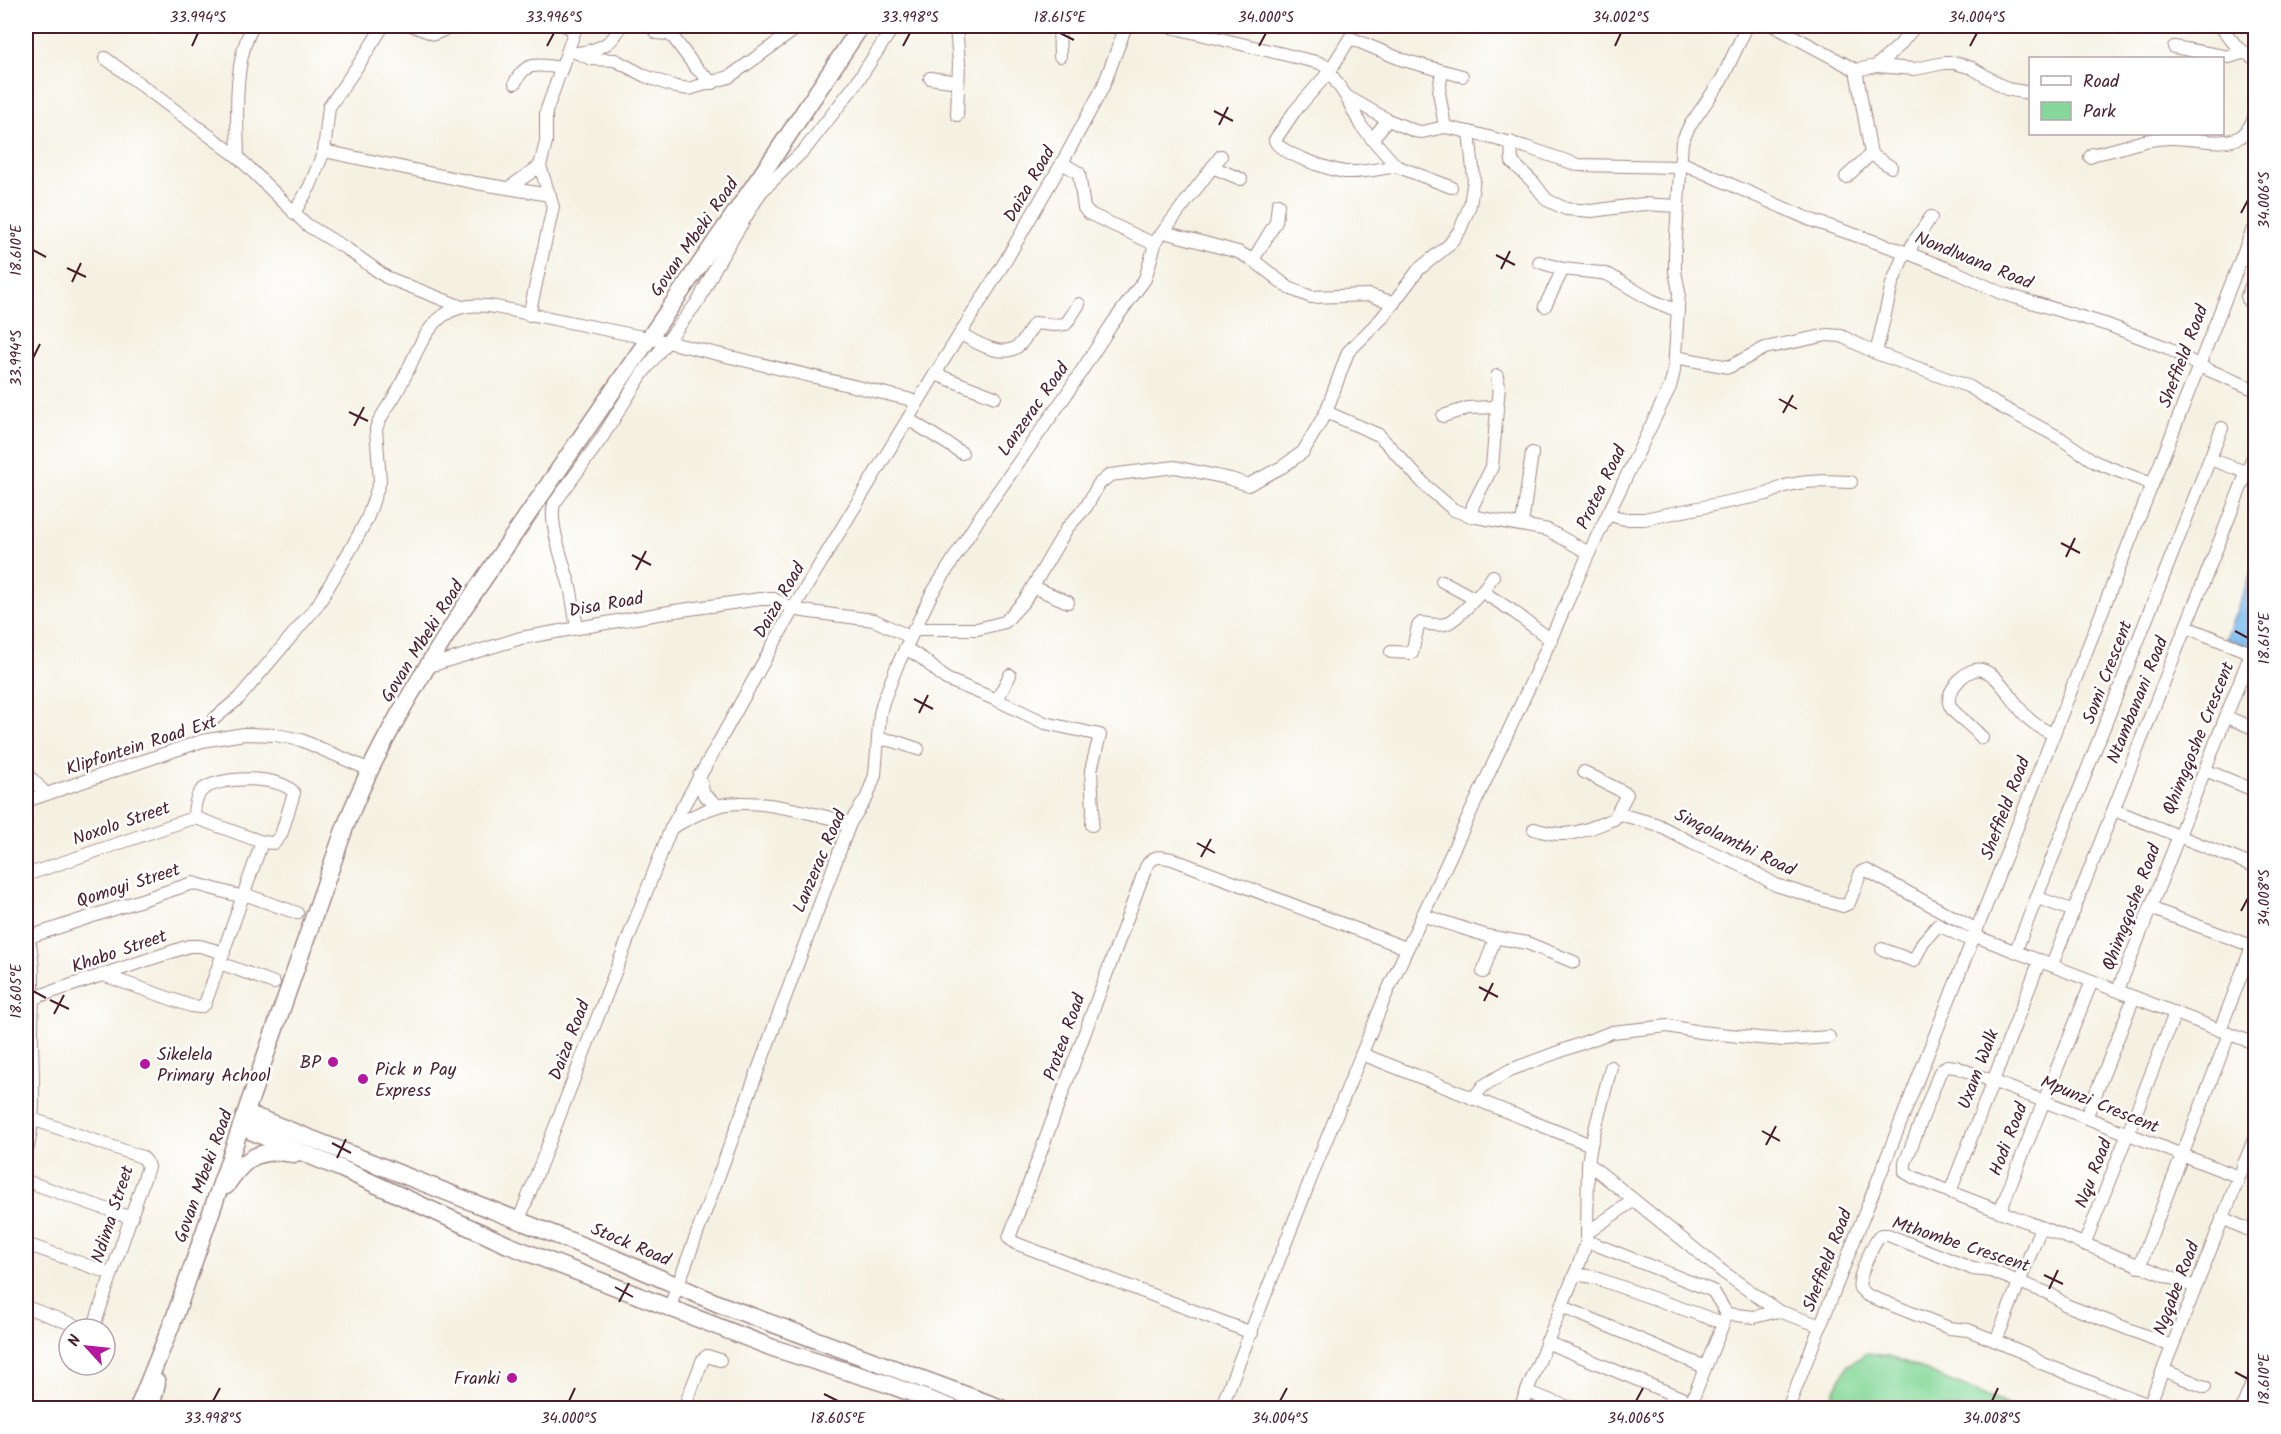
<svg xmlns="http://www.w3.org/2000/svg" width="2281" height="1434" font-family="Kalam,sans-serif">
	<rect width="100%" height="100%" fill="#fff"/>
	<filter id="ink" filterUnits="userSpaceOnUse"><feTurbulence type="fractalNoise" baseFrequency=".0167" numOctaves="2"/><feDisplacementMap in="SourceGraphic" scale="12" xChannelSelector="R" yChannelSelector="G"/><feConvolveMatrix kernelMatrix="1 2 1 2 8 2 1 2 1" color-interpolation-filters="sRGB"/></filter>
	<filter id="wash" filterUnits="userSpaceOnUse"><feTurbulence type="fractalNoise" baseFrequency=".008" numOctaves="4" result="noise"/><feDisplacementMap in="SourceGraphic" scale="24" xChannelSelector="R" yChannelSelector="G"/><feGaussianBlur stdDeviation="1.35" result="paint"/><feColorMatrix in="noise" values="0 0 0 0 0 0 0 0 0 0 0 0 0 0 0 0 0 1.4 0 .05"/><feComposite in="paint" operator="in"/></filter>
	<g filter="url(#wash)">
		<rect width="100%" height="100%" fill="#f5f1e2"/>
		<path fill="#85d899" stroke="#687c62" stroke-width="1.5" d="M1867,1353L1893,1357L2015,1408H1825L1848,1365Z"/>
		<path fill="#77baed" stroke="#606c8c" stroke-width="1.5" d="M2255,563V650L2226,638Z"/>
	</g>
	<g filter="url(#ink)">
		<g fill="none" stroke-linecap="round" stroke-linejoin="round">
			<g stroke="#a08886" stroke-width="14">
				<g id="minor">
					<path d="M413,26L434,34L453,26"/>
					<path d="M650,26L657,33L668,34L673,37L696,68L713,83"/>
					<path d="M956,26L959,63L957,115"/>
					<path d="M1059,26L1060,56"/>
					<path d="M1167,26L1320,63L1325,66L1346,96L1361,126L1396,166L1451,187"/>
					<path d="M1774,26L1856,70L1876,66L1899,46L1915,26"/>
					<path d="M2220,26L2237,47L2256,60"/>
					<path d="M2174,47L2229,57L2242,53"/>
					<path d="M577,53C595,51 614,45 620,26"/>
					<path d="M578,53L591,59L615,60L645,76L676,87L689,89L729,77L800,26"/>
					<path d="M105,58L238,157L307,225L347,249L386,277L462,307"/>
					<path d="M1876,66L1915,69L1944,63H1955L1972,68L2007,89L2030,93"/>
					<path d="M1856,70L1871,154"/>
					<path d="M1442,71L1439,92L1445,127"/>
					<path d="M930,78L958,82"/>
					<path d="M515,83C525,60 540,65 562,68"/>
					<path d="M1346,96L1388,120L1415,131L1422,132L1445,127L1469,132L1526,147L1578,165L1679,167"/>
					<path d="M1372,139L1388,120"/>
					<path d="M1511,142L1512,162L1533,182L1547,200L1566,209L1592,211L1643,204L1677,206"/>
					<path d="M324,151L476,183L550,195"/>
					<path d="M1871,154L1891,167"/>
					<path d="M238,157C237,117 233,61 253,26"/>
					<path d="M2090,157L2093,154C2119,151 2141,138 2170,138C2190,137 2223,147 2240,137C2248,133 2252,122 2256,114"/>
					<path d="M1680,162L1811,220L1905,252L1956,272L2001,293L2108,325L2168,348L2199,366L2256,390"/>
					<path d="M1062,163L1079,173L1084,208L1088,213L1154,244"/>
					<path d="M1396,166C1379,169 1362,173 1345,172C1332,170 1277,153 1275,140L1294,112L1329,72L1350,38L1403,60L1462,76"/>
					<path d="M1212,167L1241,179"/>
					<path d="M1846,177L1871,154"/>
					<path d="M510,187L540,166"/>
					<path d="M294,213L310,186L324,151L329,107L363,58L383,26"/>
					<path d="M1164,232L1238,252L1253,260L1289,288L1311,297L1369,295L1394,303"/>
					<path d="M1909,254L1913,243L1931,217"/>
					<path d="M1253,260L1276,222L1278,204"/>
					<path d="M1539,262L1563,269L1601,273L1609,275L1651,300L1678,311"/>
					<path d="M2256,274L2247,296L2249,302L2256,306"/>
					<path d="M1545,306L1563,269"/>
					<path d="M529,315L553,207L540,166L546,142V112L575,30L566,26"/>
					<path d="M961,334C975,342 1002,359 1018,346C1026,340 1029,330 1035,323L1054,325L1066,324L1079,304"/>
					<path d="M1876,353L1892,284L1905,252"/>
					<path d="M1675,357L1729,367L1765,348L1827,335L1841,336L1876,353L1970,387L1996,404L2060,438L2095,462L2152,484"/>
					<path d="M935,374L995,397"/>
					<path d="M1326,412L1379,435L1427,487L1454,510L1471,516L1548,530L1589,553"/>
					<path d="M1443,416L1468,408L1498,407"/>
					<path d="M908,419L962,453"/>
					<path d="M2210,459L2256,476"/>
					<path d="M1609,515L1625,519H1644L1767,494C1773,492 1778,488 1785,486C1807,480 1829,481 1851,482"/>
					<path d="M1471,516L1473,505L1492,467L1499,386L1497,376"/>
					<path d="M1522,525L1532,453"/>
					<path d="M1442,581L1475,599"/>
					<path d="M1033,587L1068,602"/>
					<path d="M1483,592L1514,612L1551,640"/>
					<path d="M2186,627L2256,655"/>
					<path d="M577,628C575,615 573,603 571,591C566,569 548,524 554,504L601,439L642,374L699,300L716,266L761,192L806,148L855,85L894,26"/>
					<path d="M914,629H977L1005,622L1025,600L1067,528L1086,507L1099,484L1110,475L1175,467L1231,479L1248,485L1282,467L1303,452L1326,412L1348,352L1382,318L1419,269L1449,245L1460,230L1470,205L1474,179L1469,132"/>
					<path d="M905,648L923,659L946,679L997,700L1045,723L1100,735L1091,770L1093,810L1092,825"/>
					<path d="M1391,652L1412,653L1418,626L1421,623C1428,624 1438,626 1445,624C1457,621 1486,588 1493,576"/>
					<path d="M426,667L521,638L675,611L760,599H774L793,609L810,612L874,620L910,637"/>
					<path d="M997,700L1010,675"/>
					<path d="M2226,717L2256,729"/>
					<path d="M215,718L239,698L317,606L352,547L367,519L380,481L376,429C380,415 390,405 397,392C422,346 429,296 495,307L667,342L908,399L917,403"/>
					<path d="M1982,738C1963,713 1931,710 1961,678C1966,673 1975,668 1982,670C2002,675 2015,708 2030,720C2037,726 2045,731 2054,734"/>
					<path d="M879,739L894,741L918,749"/>
					<path d="M2205,770L2256,791"/>
					<path d="M26,773L46,794"/>
					<path d="M699,775L704,795L719,806"/>
					<path d="M26,801L202,741L244,734L276,735L301,740L370,770"/>
					<path d="M2114,810L2256,867"/>
					<path d="M1619,814L1656,824L1692,843L1747,868L1776,885L1843,906L1849,903L1861,872L1866,870L1977,930"/>
					<path d="M671,828C686,820 701,811 718,806C754,796 813,814 850,823"/>
					<path d="M1534,829C1568,840 1583,831 1614,819L1627,794L1584,772"/>
					<path d="M26,875L190,819H199L262,842L274,843L281,835L294,793C282,775 217,775 201,791C195,798 194,810 194,818"/>
					<path d="M244,894L297,913"/>
					<path d="M2038,898L2074,911"/>
					<path d="M2150,908L2252,946"/>
					<path d="M1422,915L1487,936L1527,943L1574,962"/>
					<path d="M26,928C37,962 32,999 32,1034C32,1074 37,1116 26,1154"/>
					<path d="M1975,936L2256,1044"/>
					<path d="M26,938L193,883L243,897"/>
					<path d="M1882,949L1914,961L1923,942L1938,925L1972,941"/>
					<path d="M2016,950L2222,428"/>
					<path d="M220,963L274,983"/>
					<path d="M2052,965L2256,449"/>
					<path d="M1483,972L1495,938"/>
					<path d="M103,975L191,1006L200,1007L205,1004L262,842"/>
					<path d="M2118,990L2251,653"/>
					<path d="M27,1000L189,946H200L224,953"/>
					<path d="M2220,1030L2255,939"/>
					<path d="M1362,1054L1591,1145"/>
					<path d="M1473,1099L1483,1086L1510,1070L1612,1032L1668,1026L1700,1032L1759,1038L1785,1040L1829,1037"/>
					<path d="M2086,1118L2134,997"/>
					<path d="M1588,1163L1723,1272L1778,1311L1821,1326"/>
					<path d="M2244,1163L2256,1168"/>
					<path d="M26,1181L132,1218"/>
					<path d="M1950,1192L2040,960"/>
					<path d="M2000,1211L2092,981"/>
					<path d="M2222,1218L2256,1233"/>
					<path d="M519,1220L671,828L793,609L935,374L1006,260L1062,163L1103,87L1126,26"/>
					<path d="M1587,1233L1634,1200"/>
					<path d="M1587,1241L1713,1291L1727,1314L1689,1408"/>
					<path d="M26,1244L112,1274"/>
					<path d="M2084,1245L2175,1013"/>
					<path d="M2139,1267L2229,1034"/>
					<path d="M1575,1274L1593,1277L1723,1323"/>
					<path d="M2195,1287L1950,1192L1913,1177L1905,1172V1163L1940,1072L1947,1066L1956,1067L2239,1177"/>
					<path d="M1561,1306L1705,1367"/>
					<path d="M26,1307L80,1327C88,1329 92,1327 96,1320L148,1167L146,1161L142,1157L32,1119"/>
					<path d="M669,1309L850,823L867,797L875,775L880,714L883,702L897,666L931,595L982,514L1066,395L1112,324L1145,279L1156,241L1221,156"/>
					<path d="M1727,1314L1754,1317L1778,1311"/>
					<path d="M1252,1333L1015,1243L1009,1238L1146,867C1153,855 1159,856 1172,859L1406,948"/>
					<path d="M1996,1341L2041,1227"/>
					<path d="M1546,1342L1691,1402"/>
					<path d="M2163,1370L2205,1387"/>
					<path d="M1527,1392L1571,1408"/>
					<path d="M2149,1405L2041,1363L2029,1355L1996,1341L1968,1330L1949,1328L1867,1295C1866,1294 1861,1289 1860,1288C1856,1279 1874,1242 1881,1235H1888L1973,1269L1991,1271L2050,1294L2066,1305L2172,1346"/>
					<path d="M684,1408L703,1359L707,1356L720,1360"/>
					<path d="M1221,1408L1318,1160L1387,992L1536,672L1589,553L1670,387L1674,371L1679,292L1675,271V251L1682,142L1689,127L1722,79L1747,26"/>
					<path d="M1520,1408L1579,1264L1587,1241L1588,1163L1591,1145L1611,1067"/>
					<path d="M1788,1408L2256,221"/>
					<path d="M2148,1408L2256,1134"/>
					<path d="M2242,1408L2256,1374"/>
				</g>
			</g>
			<g stroke="#a08886" stroke-width="19">
				<g id="major">
					<path d="M246,1113L614,1258L719,1304L1001,1408"/>
					<path d="M241,1127L342,1169L508,1245L773,1348L887,1384L952,1408"/>
					<path d="M226,1186C245,1157 259,1148 294,1154"/>
					<path d="M138,1408L175,1316L344,830C374,751 418,680 463,609L777,152L861,26"/>
					<path d="M151,1408L157,1382"/>
				</g>
			</g>
			<use href="#minor" stroke="#fff" stroke-width="12"/>
			<use href="#major" stroke="#fff" stroke-width="16"/>
		</g>
	</g>
	<path fill="none" stroke="#4a1f2b" stroke-width="2" d="M1060,33L1074,40M192,46L198,33M547,46L554,33M903,46L910,33M1259,46L1266,33M1615,46L1621,33M1970,46L1977,33M1214,111L1233,121M1219,125L1228,107M2241,213L2248,200M33,250L46,257M1496,255L1515,265M67,268L86,277M1501,269L1510,251M72,282L81,263M33,358L40,344M1779,399L1797,409M349,412L368,421M1783,413L1793,395M354,426L364,407M2061,543L2080,553M632,555L651,565M2066,557L2075,538M636,570L646,551M2235,631L2248,638M914,699L933,709M919,713L928,695M1197,843L1215,853M1201,857L1211,839M2241,911L2248,898M1479,987L1498,997M33,991L46,998M50,1000L69,1009M1484,1001L1493,983M54,1014L64,995M1762,1131L1780,1141M332,1143L351,1153M1766,1145L1776,1126M337,1158L346,1139M2044,1275L2063,1284M615,1287L633,1297M2049,1289L2058,1270M619,1302L629,1283M2235,1372L2248,1379M824,1394L838,1401M213,1401L220,1388M569,1401L575,1388M1280,1401L1287,1388M1636,1401L1643,1388M1992,1401L1998,1388"/>
	<g fill="#b5179e" stroke="#fff" stroke-width="2">
		<circle cx="333" cy="1062" r="6"/>
		<circle cx="145" cy="1064" r="6"/>
		<circle cx="363" cy="1079" r="6"/>
		<circle cx="512" cy="1378" r="6"/>
	</g>
	<g text-anchor="middle" stroke-width="5" stroke-linejoin="round" paint-order="stroke">
		<g font-size="18" fill="#4a1f2b" stroke="#fff">
			<text transform="translate(1029 184) rotate(-60)" y="6">Daiza Road</text>
			<text transform="translate(694 237) rotate(-55)" y="6">Govan Mbeki Road</text>
			<text transform="translate(1974 260) rotate(22)" y="6">Nondlwana Road</text>
			<text transform="translate(2183 356) rotate(-69)" y="6">Sheffield Road</text>
			<text transform="translate(1033 409) rotate(-55)" y="6">Lanzerac Road</text>
			<text transform="translate(1601 487) rotate(-64)" y="6">Protea Road</text>
			<text transform="translate(779 600) rotate(-60)" y="6">Daiza Road</text>
			<text transform="translate(606 604) rotate(-10)" y="6">Disa Road</text>
			<text transform="translate(422 641) rotate(-58)" y="6">Govan Mbeki Road</text>
			<text transform="translate(2107 672) rotate(-69)" y="6">Somi Crescent</text>
			<text transform="translate(2137 700) rotate(-68)" y="6">Ntambanani Road</text>
			<text transform="translate(2198 738) rotate(-68)" y="6">Qhimgqoshe Crescent</text>
			<text transform="translate(141 745) rotate(-18)" y="6">Klipfontein Road Ext</text>
			<text transform="translate(2005 808) rotate(-69)" y="6">Sheffield Road</text>
			<text transform="translate(121 823) rotate(-19)" y="6">Noxolo Street</text>
			<text transform="translate(1735 842) rotate(26)" y="6">Sinqolamthi Road</text>
			<text transform="translate(819 861) rotate(-67)" y="6">Lanzerac Road</text>
			<text transform="translate(128 885) rotate(-18)" y="6">Qomoyi Street</text>
			<text transform="translate(2131 907) rotate(-69)" y="6">Qhimgqoshe Road</text>
			<text transform="translate(119 951) rotate(-19)" y="6">Khabo Street</text>
			<text transform="translate(1064 1037) rotate(-70)" y="6">Protea Road</text>
			<text transform="translate(569 1040) rotate(-69)" y="6">Daiza Road</text>
			<text transform="translate(1978 1069) rotate(-69)" y="6">Uxam Walk</text>
			<text transform="translate(2100 1104) rotate(22)" y="6">Mpunzi Crescent</text>
			<text transform="translate(2008 1139) rotate(-69)" y="6">Hodi Road</text>
			<text transform="translate(2093 1173) rotate(-69)" y="6">Nqu Road</text>
			<text transform="translate(203 1176) rotate(-70)" y="6">Govan Mbeki Road</text>
			<text transform="translate(112 1214) rotate(-72)" y="6">Ndima Street</text>
			<text transform="translate(631 1244) rotate(23)" y="6">Stock Road</text>
			<text transform="translate(1961 1244) rotate(18)" y="6">Mthombe Crescent</text>
			<text transform="translate(1827 1260) rotate(-69)" y="6">Sheffield Road</text>
			<text transform="translate(2176 1288) rotate(-69)" y="6">Ngqabe Road</text>
		</g>
		<g font-size="18" fill="#4a1f2b" stroke="#fff" text-anchor="start">
			<text x="157" y="1060">Sikelela<tspan x="157" dy="21">Primary Achool</tspan></text>
			<text x="321" y="1068" text-anchor="end">BP</text>
			<text x="375" y="1075">Pick n Pay<tspan x="375" dy="21">Express</tspan></text>
			<text x="500" y="1384" text-anchor="end">Franki</text>
		</g>
	</g>
	<rect width="2281" height="1434" fill="none" stroke="#fff" stroke-width="66"/>
	<rect x="2029" y="57" width="195" height="78" fill="#ffffff" stroke="#b7a5aa" stroke-width="1.5"/>
	<rect x="2041" y="76" width="30" height="9" fill="#ffffff" stroke="#b7a5aa" stroke-width="1.5"/>
	<text x="2083" y="87" font-size="18" fill="#4a1f2b">Road</text>
	<rect x="2041" y="102" width="30" height="18" fill="#85d899" stroke="#b7a5aa" stroke-width="1.5"/>
	<text x="2083" y="117" font-size="18" fill="#4a1f2b">Park</text>
	<g transform="translate(87 1347) rotate(297)"><circle r="28" fill="#ffffff" stroke="#b7a5aa" stroke-width="1.5"/>
	<path d="M0-4.5L10 22L0 15L-10 22Z" fill="#b5179e"/>
	<text y="-9" font-size="16" font-weight="bold" text-anchor="middle" fill="#4a1f2b">N</text>
	</g>
	<rect x="33" y="33" width="2215" height="1368" fill="none" stroke="#4a1f2b" stroke-width="2"/>
	<g font-size="15" text-anchor="middle" fill="#4a1f2b">
		<text x="198" y="22">33.994°S</text>
		<text x="554" y="22">33.996°S</text>
		<text x="910" y="22">33.998°S</text>
		<text x="1060" y="22">18.615°E</text>
		<text x="1266" y="22">34.000°S</text>
		<text x="1621" y="22">34.002°S</text>
		<text x="1977" y="22">34.004°S</text>
		<text transform="translate(2264 200) rotate(-90)" y="5">34.006°S</text>
		<text transform="translate(16 250) rotate(-90)" y="5">18.610°E</text>
		<text transform="translate(16 358) rotate(-90)" y="5">33.994°S</text>
		<text transform="translate(2264 638) rotate(-90)" y="5">18.615°E</text>
		<text transform="translate(2264 898) rotate(-90)" y="5">34.008°S</text>
		<text transform="translate(16 991) rotate(-90)" y="5">18.605°E</text>
		<text transform="translate(2264 1379) rotate(-90)" y="5">18.610°E</text>
		<text x="213" y="1423">33.998°S</text>
		<text x="569" y="1423">34.000°S</text>
		<text x="838" y="1423">18.605°E</text>
		<text x="1280" y="1423">34.004°S</text>
		<text x="1636" y="1423">34.006°S</text>
		<text x="1992" y="1423">34.008°S</text>
	</g>
</svg>
